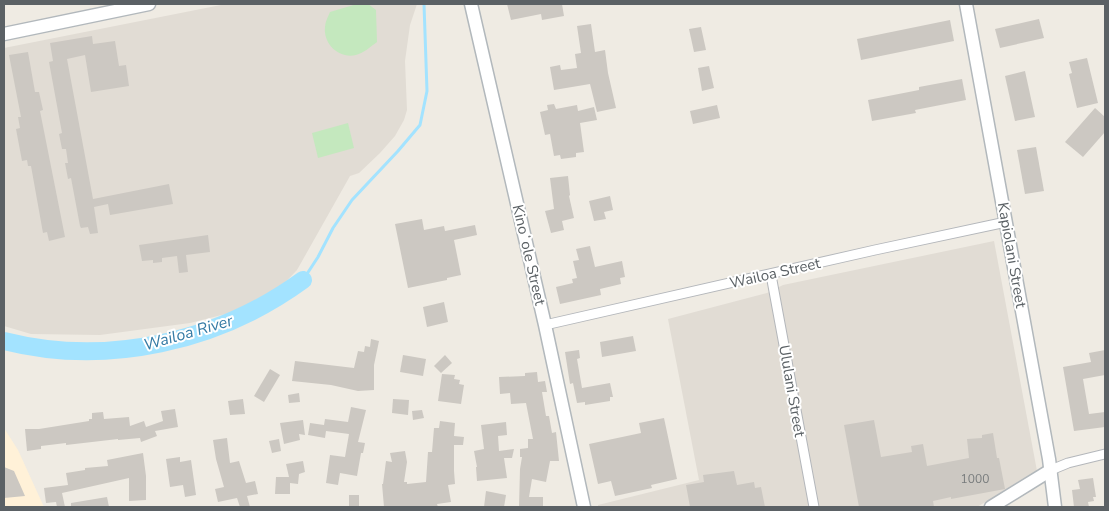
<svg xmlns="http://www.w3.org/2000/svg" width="1109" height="511" font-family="'Nunito Sans',sans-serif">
	<rect width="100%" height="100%" fill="#efebe3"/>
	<path fill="#fff1d8" d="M4,428L18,450L44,507H4Z"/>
	<g fill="#e1dcd4">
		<path d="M226,4H417L410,25L405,61L407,110L404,120L395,136L380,153L359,173L350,176L297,270L276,292L253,307L190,323L100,335L31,334L4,326V48Z"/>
		<path d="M994,241L1037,471L977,507H598V505L699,480L668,319L767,293L783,285Z"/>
	</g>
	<g fill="#c4e8be">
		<path d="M357,4H368L376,10L377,42C370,47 364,53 356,55C339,59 323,44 325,27C325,22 328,17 330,12Z"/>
		<path d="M348,123L354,148L318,158L312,133Z"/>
	</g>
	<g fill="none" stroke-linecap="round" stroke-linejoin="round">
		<path stroke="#a3e3ff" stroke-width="3" d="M303,280L318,257L333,228L352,200L398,151L420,125L427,91L424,4"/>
		<path stroke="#a3e3ff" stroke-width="18" d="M4,341C107,367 218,342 303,280"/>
	</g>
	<g fill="#ccc8c2">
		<path d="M507,4H562L564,16L542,20L541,14L511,20Z"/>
		<path d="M1039,19L1044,38L1000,48L995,29Z"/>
		<path d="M950,20L954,41L861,60L857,39Z"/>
		<path d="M591,24L595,52L605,50L608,73L616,108L597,112L590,84L554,90L550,67L560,65L561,70L577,68L575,54L581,53L577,26Z"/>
		<path d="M701,27L706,50L694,52L689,29Z"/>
		<path d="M92,36L93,44L115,41L119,66L126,65L129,86L91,92L85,55L67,59L93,199L169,184L173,204L110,215L108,204L94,207L98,233L90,234L88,227L81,228L80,226L71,178L68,179L65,163H68L66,149H62L59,134L62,133L49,62L53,61L50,43Z"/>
		<path d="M28,52L35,92H39L43,110L40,111L65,237L49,241L47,232L43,233L31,166H28L27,160L22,161L16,129L20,128L18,117H21L9,55Z"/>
		<path d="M1087,58L1098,103L1077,108L1069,74L1072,73L1069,62Z"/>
		<path d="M709,66L714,88L702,91L698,68Z"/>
		<path d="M1025,71L1035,117L1015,121L1005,76Z"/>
		<path d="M962,79L966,100L915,110L916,113L872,121L868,100L919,90V87Z"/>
		<path d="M554,104L556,109L577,105L578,111L594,107L597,120L580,123L584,152L576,153V157L561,159L560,155L554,156L550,134L545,135L540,112L548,110L547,105Z"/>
		<path d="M717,105L720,118L693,124L690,111Z"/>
		<path d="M1095,108L1105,117V132L1083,157L1065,142Z"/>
		<path d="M1036,147L1044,191L1025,194L1017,150Z"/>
		<path d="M568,176L570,195L569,196L574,218L562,221L564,230L551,233L545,211L554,209L550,178Z"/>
		<path d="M610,196L613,210L604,212L606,219L594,221L589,201Z"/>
		<path d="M422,219L424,230L444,226L445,231L475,225L477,235L454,240L461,275L447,278V280L408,288L395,224Z"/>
		<path d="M208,235L210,252L186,255L188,272L179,273L177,256L162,258V262L153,263V260L142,261L139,245Z"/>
		<path d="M590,246L595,267L622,261L625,277L620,278L621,284L600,289L601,295L560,304L556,287L573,283L572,279L577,278L573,261L579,260L576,249Z"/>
		<path d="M444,302L448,322L427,327L423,307Z"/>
		<path d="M633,336L636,351L602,357L600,342Z"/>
		<path d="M371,339L379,341L374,365V390L358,391L331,385L292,381L295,361L354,368L358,351L364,352L365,346L370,347Z"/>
		<path d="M579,350L580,358L577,359L582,388L610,383L613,397H610V401L585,405V402L577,403L573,383L570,384L565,352Z"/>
		<path d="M1105,350V375L1083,379L1089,414L1105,412V427L1074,431L1063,367L1091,362L1089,353Z"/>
		<path d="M403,355L426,359L423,376L400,372Z"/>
		<path d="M445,355L452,363L441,373L434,366Z"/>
		<path d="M270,369L280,375L264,402L254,396Z"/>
		<path d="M537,372L538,382L545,381L547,392H542L546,416H549L552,433L556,432L559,461H550L546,482L532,479L529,497H543V507H519L520,469L522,457H520V449L528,448V439H533L526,403L511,404L510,393L500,394L499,377L525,376V373Z"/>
		<path d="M442,374L455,375L454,379L460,380L459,384L464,385L461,404L438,401Z"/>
		<path d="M299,393L300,402L289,403L288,395Z"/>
		<path d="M243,399L245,414L230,415L228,401Z"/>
		<path d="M393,399L409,400L408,415L392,413Z"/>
		<path d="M351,407L366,410L358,442L365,443L363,453H361L357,476L340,473L338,485L326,483L330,455L345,457L349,434L326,431L325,438L308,435L310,423L324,425L325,419L348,422Z"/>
		<path d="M175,409L178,427L155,431L157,436L141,442L140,438L118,440V439L66,445V443L41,446V449L27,451L25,429H39L89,421V419H92V413L103,412L104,419L129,417L130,426L144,421L146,427L163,421L161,411Z"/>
		<path d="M422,410L424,418L413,420L412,411Z"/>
		<path d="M664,418L677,479L651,485L652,488L615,496L611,481L598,484L589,444L641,433L639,423Z"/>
		<path d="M303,420L305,435L299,434L300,440L284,444L280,423Z"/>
		<path d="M874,420L881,457L912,452L911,446L923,444L927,466L969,458L967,439L982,438V435L993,433L997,458H999L1005,489L951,499V497L933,501L934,507H859L844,425Z"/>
		<path d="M440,421L455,423L454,436L464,437L463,445H454V471L455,484L448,485L451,502L437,504L438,507H384L382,484H383L386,461L392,462L390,453L405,451L407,462L404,482H407V484L426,482L428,452H432L434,428H439Z"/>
		<path d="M506,422L507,435L498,436L499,451L514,449L512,458H504L507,478L477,481L476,467H477L474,451L484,449L481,425Z"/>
		<path d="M227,438L230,463L239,461L246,483L255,481L258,494L247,496L250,507H240L237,498L218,502L215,489L224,487L216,459L213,440Z"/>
		<path d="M279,439L281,451L272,453L269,441Z"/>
		<path d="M143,453L146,476V500L129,501V478L62,493L65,507H57L56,502L46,503L44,488L68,485L66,473L85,470V468L108,466L107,460Z"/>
		<path d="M180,457V462L191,460L196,495L185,497L183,485L170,487L166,459Z"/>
		<path d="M303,461L305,472L299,474L298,484L290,483V494H275L276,477H289L286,464Z"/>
		<path d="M4,467L14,471L25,496L4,498Z"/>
		<path d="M734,471L737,485L754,482L755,488L761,487L765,507H690L686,485L704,482L703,475Z"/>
		<path d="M1093,478L1096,497H1093L1094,501L1088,502L1089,507H1074L1072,490L1080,489L1078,480Z"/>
		<path d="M486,491L506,495L504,507H484Z"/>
		<rect x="349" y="495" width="10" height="12"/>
		<path d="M107,497L109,507H71V503Z"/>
	</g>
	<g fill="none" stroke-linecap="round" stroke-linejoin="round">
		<g stroke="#b4b7bb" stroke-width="11">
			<g id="street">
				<path d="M771,275L814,507"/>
				<path d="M545,325L875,250L1006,222"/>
				<path d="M1051,470L1068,463L1105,454"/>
			</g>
		</g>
		<g stroke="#b2b8bc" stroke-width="15">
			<g id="secondary">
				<path d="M471,4L545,325L584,507"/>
				<path d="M966,4L1049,459L1055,507"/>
				<path d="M4,34L149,4"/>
				<path d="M991,507L1051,470"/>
			</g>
		</g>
		<use href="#street" stroke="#fff" stroke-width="9"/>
		<use href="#secondary" stroke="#fff" stroke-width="12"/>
	</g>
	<g text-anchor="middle" stroke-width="4" stroke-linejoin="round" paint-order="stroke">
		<g font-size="12" fill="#777b7c">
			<text x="975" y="483">1000</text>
		</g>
		<g font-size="15" fill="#5b6165" stroke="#fff">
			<text transform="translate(529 255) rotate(77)" y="5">Kinoʻole Street</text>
			<text transform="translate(1012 255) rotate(80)" y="5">Kapiolani Street</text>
			<text transform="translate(775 273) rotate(-13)" y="5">Wailoa Street</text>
			<text transform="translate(792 391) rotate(80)" y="5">Ululani Street</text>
		</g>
		<g font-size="16" font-style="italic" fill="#357ba5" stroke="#fff">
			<text transform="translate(188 332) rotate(-16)" y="6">Wailoa River</text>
		</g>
	</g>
	<rect width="1109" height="511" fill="none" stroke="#5b6165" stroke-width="10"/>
</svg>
